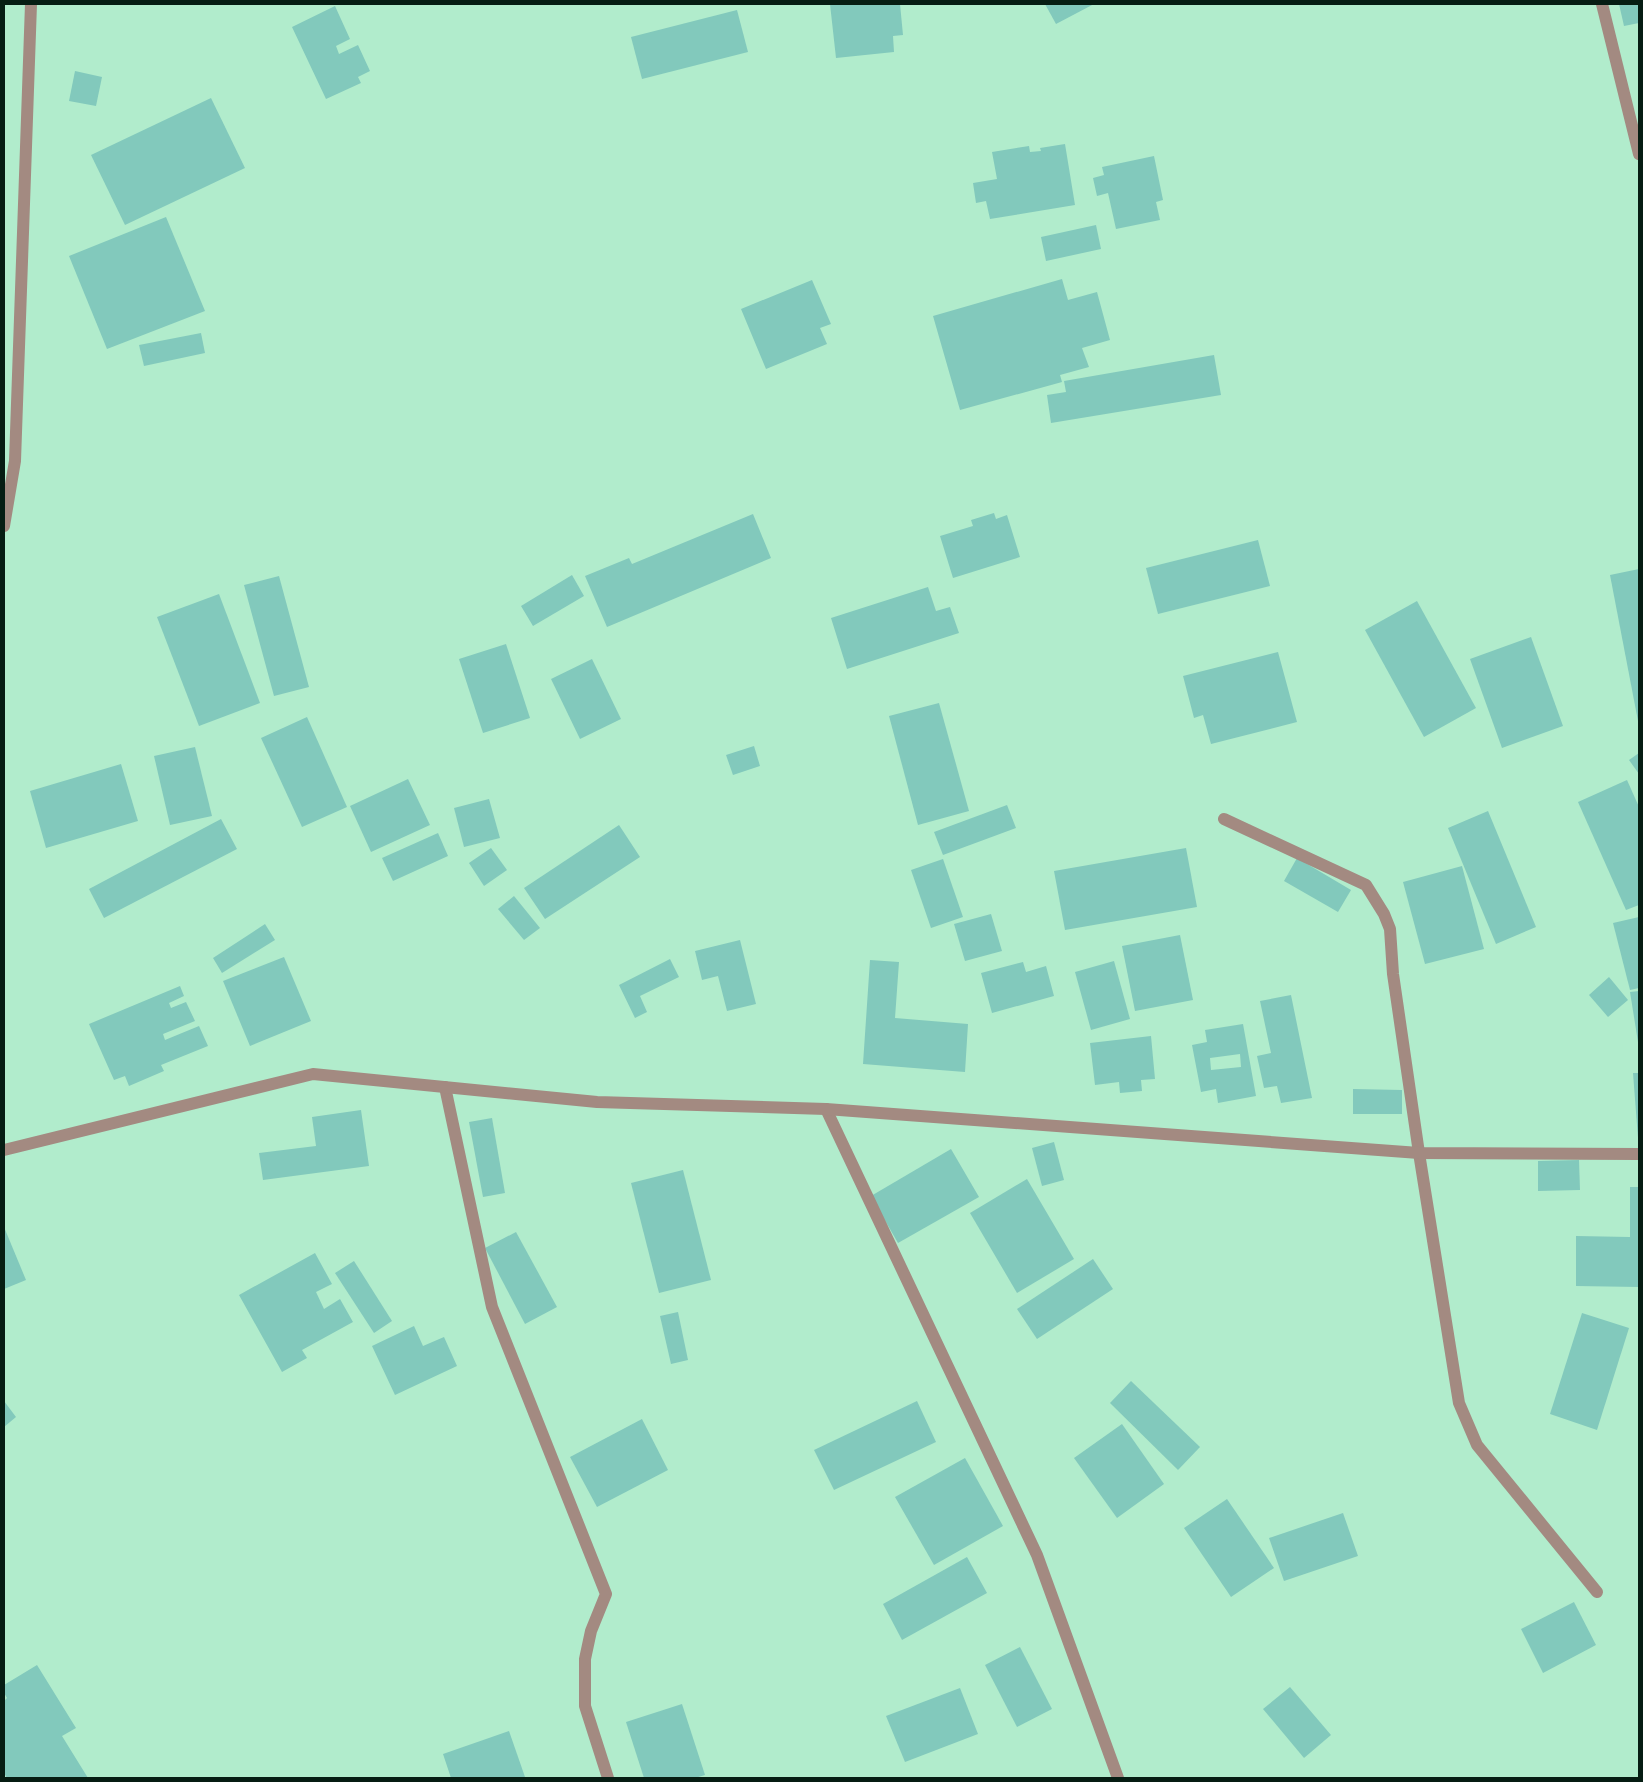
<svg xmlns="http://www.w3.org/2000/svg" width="1643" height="1782" font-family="'Fira Sans Condensed',sans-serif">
	<rect width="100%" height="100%" fill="#b1eccc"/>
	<g fill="#82c9bc" fill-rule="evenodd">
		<path d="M830,4H900L903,35L893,36L894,52L836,58Z"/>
		<path d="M1045,4H1094L1056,24Z"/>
		<path d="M1619,4H1638L1639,23L1624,26Z"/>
		<path d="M335,6L350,39L336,46L339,54L358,45L370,71L358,77L361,83L326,99L292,27Z"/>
		<path d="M737,10L748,52L642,79L631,37Z"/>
		<path d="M75,71L102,77L96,106L69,101Z"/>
		<path d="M211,98L245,168L125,225L91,155Z"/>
		<path d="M1065,144L1075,205L990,219L986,201L976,203L973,183L997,179L992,152L1029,146L1030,152L1041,151L1040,148Z"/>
		<path d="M1154,156L1163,200L1156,202L1160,220L1116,229L1108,193L1097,196L1093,178L1104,175L1102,167Z"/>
		<path d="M166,217L205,311L107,349L69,256Z"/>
		<path d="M1096,225L1101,249L1046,261L1041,237Z"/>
		<path d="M1062,279L1068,300L1097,292L1110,340L1082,348L1089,367L1060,375L1062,382L960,410L933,316Z"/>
		<path d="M812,280L831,324L820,328L827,344L766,369L741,309Z"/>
		<path d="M201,333L205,353L144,366L139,345Z"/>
		<path d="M1214,355L1221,395L1051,423L1047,395L1066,392L1064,381Z"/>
		<path d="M994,513L996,519L1007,515L1020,557L953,578L940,536L973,526L971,520Z"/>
		<path d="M753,514L771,558L607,627L585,576L629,558L632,564Z"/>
		<path d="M1258,540L1270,586L1158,614L1146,568Z"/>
		<path d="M1639,569V721H1638L1610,575Z"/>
		<path d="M572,575L584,596L533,626L521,606Z"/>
		<path d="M279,576L309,687L274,696L244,585Z"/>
		<path d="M928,587L936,611L950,607L959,633L847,669L831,618Z"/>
		<path d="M219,594L260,703L199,726L157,617Z"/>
		<path d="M1417,601L1476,708L1424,737L1365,630Z"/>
		<path d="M1531,637L1563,726L1502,748L1470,659Z"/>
		<path d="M506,644L530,718L483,733L459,659Z"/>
		<path d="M1278,652L1297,722L1211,744L1203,715L1194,718L1183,676Z"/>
		<path d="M592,659L621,719L580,739L551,679Z"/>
		<path d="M939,703L969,811L918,825L889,716Z"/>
		<path d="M307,717L347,807L302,827L261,738Z"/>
		<path d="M754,746L760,766L733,775L726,755Z"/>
		<path d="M195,747L212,816L170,825L154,756Z"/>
		<path d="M1639,753V774L1629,760Z"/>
		<path d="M121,764L138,821L46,848L30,791Z"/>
		<path d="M408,779L430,825L371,852L350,806Z"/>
		<path d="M1627,780L1639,807V905L1626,910L1578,802Z"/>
		<path d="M489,799L500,838L464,847L454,808Z"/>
		<path d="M1007,805L1016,828L943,855L934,832Z"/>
		<path d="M1488,811L1536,927L1496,944L1448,828Z"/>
		<path d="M221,819L237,849L104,918L89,889Z"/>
		<path d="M619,825L640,857L545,919L524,888Z"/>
		<path d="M438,833L448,856L393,881L382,858Z"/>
		<path d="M491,848L507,870L484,886L469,863Z"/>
		<path d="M1186,848L1197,907L1065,930L1054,871Z"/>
		<path d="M1297,858L1351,890L1338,912L1284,881Z"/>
		<path d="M943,859L963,917L931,928L911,870Z"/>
		<path d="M1462,866L1484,949L1425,964L1403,882Z"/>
		<path d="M514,896L540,928L524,940L498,909Z"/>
		<path d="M991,914L1002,951L965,961L954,924Z"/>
		<path d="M1639,917V988L1630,990L1613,923Z"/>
		<path d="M265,924L275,940L222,973L213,958Z"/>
		<path d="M1180,935L1193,1000L1135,1011L1122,946Z"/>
		<path d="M740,940L756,1004L727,1011L718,976L702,980L695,951Z"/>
		<path d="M284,957L311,1021L250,1046L223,981Z"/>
		<path d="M670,959L679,977L640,996L647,1012L635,1018L619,985Z"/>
		<path d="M870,960L899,962L895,1018L968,1024L965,1072L863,1064Z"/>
		<path d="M1114,961L1130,1019L1091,1030L1075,972Z"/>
		<path d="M1023,962L1026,972L1046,966L1054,996L992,1013L981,973Z"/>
		<path d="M1609,977L1628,1000L1608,1017L1589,995Z"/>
		<path d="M180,986L184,996L169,1003L171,1008L186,1002L195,1021L163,1034L165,1040L199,1026L208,1046L161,1065L164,1071L129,1086L125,1076L114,1080L89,1024Z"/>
		<path d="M1639,991V1042H1638L1630,992Z"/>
		<path d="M1291,995L1312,1098L1281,1103L1277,1086L1264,1088L1257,1056L1271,1053L1260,1001Z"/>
		<path d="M1243,1024L1256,1096L1218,1103L1216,1089L1201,1092L1192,1045L1207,1042L1205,1030ZM1240,1054L1241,1067L1211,1070L1210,1058Z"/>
		<path d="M1151,1036L1155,1079L1141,1080L1142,1091L1120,1093L1119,1082L1095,1085L1090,1043Z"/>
		<path d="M1633,1073H1639V1138H1638Z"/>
		<path d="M1353,1089L1402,1090V1114H1353Z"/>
		<path d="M361,1110L369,1166L263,1180L259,1153L316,1146L312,1117Z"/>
		<path d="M492,1118L505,1193L483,1197L469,1122Z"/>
		<path d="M1054,1142L1064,1180L1042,1186L1032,1148Z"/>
		<path d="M951,1149L979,1197L898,1243L871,1196Z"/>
		<path d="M1579,1160L1580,1190L1538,1191V1161Z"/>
		<path d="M683,1170L711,1280L659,1293L631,1183Z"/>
		<path d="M1027,1179L1074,1259L1017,1293L970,1213Z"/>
		<path d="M1630,1187H1639V1287L1576,1286V1236L1630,1237Z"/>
		<path d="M4,1227L26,1280L4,1289Z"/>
		<path d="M516,1232L557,1307L525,1324L485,1248Z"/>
		<path d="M315,1253L332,1284L316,1292L324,1309L340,1299L353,1322L302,1350L307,1358L282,1372L239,1295Z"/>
		<path d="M1093,1259L1113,1289L1037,1339L1017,1309Z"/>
		<path d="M354,1261L392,1321L374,1333L335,1273Z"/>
		<path d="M678,1312L688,1360L671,1364L660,1316Z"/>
		<path d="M1582,1313L1629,1328L1597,1430L1550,1414Z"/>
		<path d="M414,1326L423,1346L444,1337L457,1366L395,1395L372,1346Z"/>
		<path d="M1131,1381L1200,1447L1178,1470L1110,1403Z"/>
		<path d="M4,1401L16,1417L4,1427Z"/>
		<path d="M917,1401L936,1442L834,1490L814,1450Z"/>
		<path d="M642,1419L668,1470L597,1507L570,1457Z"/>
		<path d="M1122,1424L1164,1484L1117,1518L1074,1458Z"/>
		<path d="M965,1458L1003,1526L934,1565L895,1497Z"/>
		<path d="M1227,1499L1274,1568L1231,1597L1184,1528Z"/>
		<path d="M1343,1513L1358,1556L1284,1581L1269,1538Z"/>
		<path d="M967,1557L987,1593L902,1640L883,1604Z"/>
		<path d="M1574,1602L1596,1645L1543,1673L1521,1629Z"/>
		<path d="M1020,1647L1052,1709L1017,1727L985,1665Z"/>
		<path d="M37,1665L76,1728L62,1736L88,1778H7L4,1773V1701L7,1698L4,1693V1685Z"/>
		<path d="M1290,1687L1331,1735L1304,1758L1263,1709Z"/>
		<path d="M960,1688L978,1734L905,1762L886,1716Z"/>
		<path d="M682,1704L705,1775L695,1778H644L626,1722Z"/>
		<path d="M509,1731L525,1777L521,1778H451L443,1754Z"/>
	</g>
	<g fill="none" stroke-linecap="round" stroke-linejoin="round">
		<g stroke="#a38a81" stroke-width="12">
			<path d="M1602,4L1639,154"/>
			<path d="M4,526L15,461L31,4"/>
			<path d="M1224,819L1366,885L1384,914L1390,929L1393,974L1419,1153L1459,1403L1477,1445L1597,1592"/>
			<path d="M445,1087L492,1307L606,1594L591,1631L585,1659V1706L608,1778"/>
			<path d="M826,1109L1037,1555L1118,1778"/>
			<path d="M4,1150L313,1074L597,1102L826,1109L1419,1153L1639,1154"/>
		</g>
	</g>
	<rect width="1643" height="1782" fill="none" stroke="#061d13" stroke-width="10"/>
</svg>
